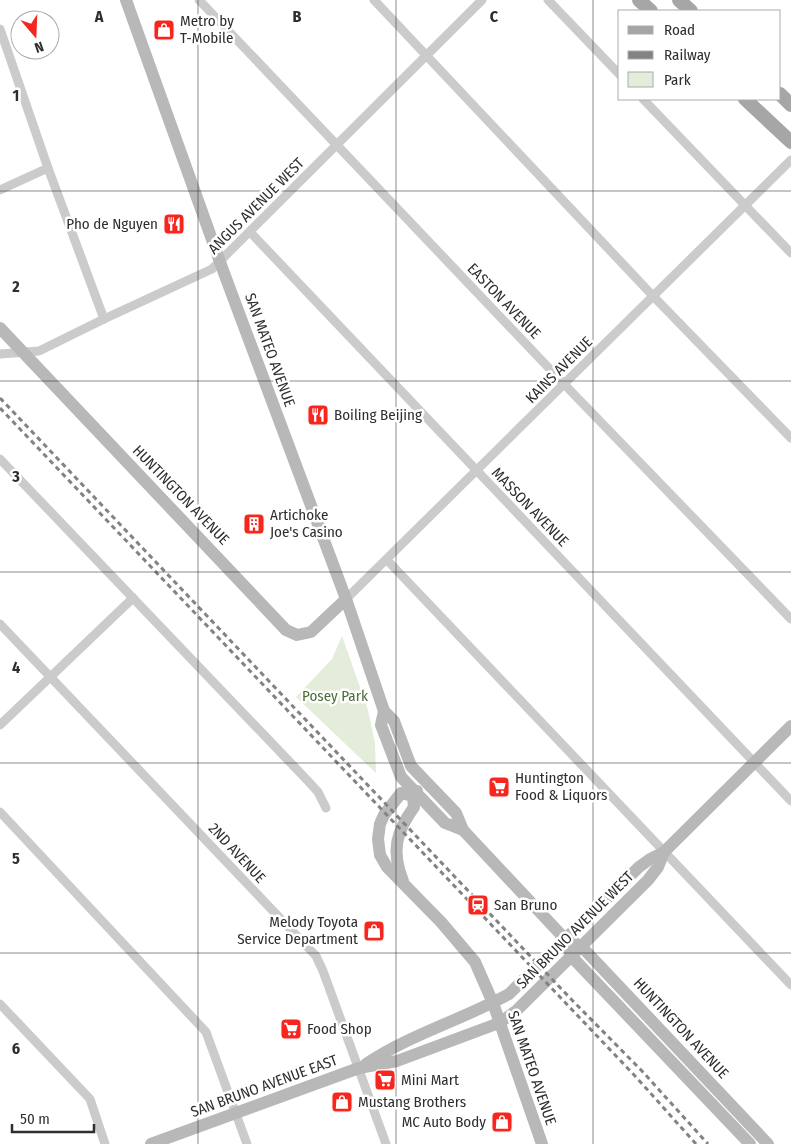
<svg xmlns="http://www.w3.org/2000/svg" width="791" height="1144" font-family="'Fira Sans Condensed',sans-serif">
	<rect width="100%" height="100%" fill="#fff"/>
	<path fill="#e3edda" d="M342,636L368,710L375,743L376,773L296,697L332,659Z"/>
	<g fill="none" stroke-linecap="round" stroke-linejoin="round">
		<g stroke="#cbcbcb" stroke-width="9">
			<path d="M199,0L564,384L791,619"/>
			<path d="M374,0L653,296L791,438"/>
			<path d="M548,0L620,75"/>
			<path d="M0,29L48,168L104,319"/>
			<path d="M643,99L791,253"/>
			<path d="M0,190L48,168"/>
			<path d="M250,232L791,801"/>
			<path d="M0,354L39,351L104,319L212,269L482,0"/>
			<path d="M0,459L307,780L318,792L326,808"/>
			<path d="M387,560L791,985"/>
			<path d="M346,599L791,160"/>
			<path d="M0,624L316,956L323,971L386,1144"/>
			<path d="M0,725L133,598"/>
			<path d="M0,812L206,1032L247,1144"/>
			<path d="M0,1004L90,1099L105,1144"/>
		</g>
		<g stroke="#b8b8b8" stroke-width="12">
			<path d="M126,0L224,273L346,599L384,711L394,721L411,766L456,813L463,830L566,940L571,956L750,1144"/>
			<path d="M0,328L286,630L297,635L311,632L346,599"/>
			<path d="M384,711L381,725L401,777L445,823L463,830"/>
			<path d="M413,796L401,793L384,815L380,824L378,839L380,855L387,867L441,922L475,962L493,1003L542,1144"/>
			<path d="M403,881C391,851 396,832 414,807L413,796L417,791"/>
			<path d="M573,942L581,946L768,1144"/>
			<path d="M366,1064C411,1034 462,1020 509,994L639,867L650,859L664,852L791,726"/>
			<path d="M151,1144L359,1068L397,1061L499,1023L516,1011L648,880L658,867L664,852"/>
		</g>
		<g stroke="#a6a6a6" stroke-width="14">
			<path d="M639,0L651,11"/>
			<path d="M679,0L691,11"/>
			<path d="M780,94L791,105"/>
			<path d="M745,99L791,142"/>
		</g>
		<g stroke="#838383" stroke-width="3" stroke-dasharray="5 4" stroke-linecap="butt">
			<path d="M0,398L570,998L642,1071L708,1144"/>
			<path d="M0,408L636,1077L696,1144"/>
		</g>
	</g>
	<path fill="none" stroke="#2e2e2e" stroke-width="1" stroke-opacity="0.55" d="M198,0V1144M396,0V1144M593,0V1144M0,191H791M0,381H791M0,572H791M0,763H791M0,953H791"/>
	<defs>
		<g id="shop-square" transform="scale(1.125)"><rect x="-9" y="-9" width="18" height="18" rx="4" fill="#f6261f" stroke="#fff"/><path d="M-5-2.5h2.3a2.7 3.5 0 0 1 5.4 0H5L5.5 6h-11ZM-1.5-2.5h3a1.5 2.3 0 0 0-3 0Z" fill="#fff"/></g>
		<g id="restaurant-square" transform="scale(1.125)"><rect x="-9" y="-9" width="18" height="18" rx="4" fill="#f6261f" stroke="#fff"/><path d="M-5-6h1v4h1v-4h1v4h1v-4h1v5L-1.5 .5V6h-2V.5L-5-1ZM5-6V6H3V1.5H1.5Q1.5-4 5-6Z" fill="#fff"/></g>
		<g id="building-square" transform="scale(1.125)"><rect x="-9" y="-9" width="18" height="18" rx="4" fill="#f6261f" stroke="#fff"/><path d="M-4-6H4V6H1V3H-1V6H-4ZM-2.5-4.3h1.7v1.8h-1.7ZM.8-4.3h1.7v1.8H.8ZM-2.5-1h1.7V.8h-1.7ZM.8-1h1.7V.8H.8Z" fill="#fff"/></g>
		<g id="supermarket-square" transform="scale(1.125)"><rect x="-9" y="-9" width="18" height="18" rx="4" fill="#f6261f" stroke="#fff"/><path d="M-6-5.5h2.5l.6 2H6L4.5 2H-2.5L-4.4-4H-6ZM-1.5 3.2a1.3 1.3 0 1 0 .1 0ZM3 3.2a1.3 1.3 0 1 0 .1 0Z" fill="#fff"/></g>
		<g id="station-square" transform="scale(1.125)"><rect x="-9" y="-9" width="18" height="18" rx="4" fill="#f6261f" stroke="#fff"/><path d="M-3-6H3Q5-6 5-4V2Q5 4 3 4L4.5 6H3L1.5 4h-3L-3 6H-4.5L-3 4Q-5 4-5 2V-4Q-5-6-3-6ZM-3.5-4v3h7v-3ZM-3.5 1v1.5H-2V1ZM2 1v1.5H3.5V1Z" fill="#fff"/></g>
	</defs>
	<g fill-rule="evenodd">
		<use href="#shop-square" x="164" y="30"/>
		<use href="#restaurant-square" x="174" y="224"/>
		<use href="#restaurant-square" x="318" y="415"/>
		<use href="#building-square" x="254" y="524"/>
		<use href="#supermarket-square" x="499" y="787"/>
		<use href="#station-square" x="478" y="905"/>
		<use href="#shop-square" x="374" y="931"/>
		<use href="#supermarket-square" x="291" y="1029"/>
		<use href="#supermarket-square" x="385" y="1080"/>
		<use href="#shop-square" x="342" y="1102"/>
		<use href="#shop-square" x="502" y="1122"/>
	</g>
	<g text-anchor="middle" stroke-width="5" stroke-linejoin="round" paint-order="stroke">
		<g font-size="15" fill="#2e2e2e" stroke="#fff" text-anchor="start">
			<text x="180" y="26">Metro by<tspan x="180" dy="17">T-Mobile</tspan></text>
			<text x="158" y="229" text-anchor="end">Pho de Nguyen</text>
			<text x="334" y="420">Boiling Beijing</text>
			<text x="270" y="520">Artichoke<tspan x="270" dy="17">Joe's Casino</tspan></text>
			<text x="515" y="783">Huntington<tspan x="515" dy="17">Food &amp; Liquors</tspan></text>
			<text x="494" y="910">San Bruno</text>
			<text x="358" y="927" text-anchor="end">Melody Toyota<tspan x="358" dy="17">Service Department</tspan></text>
			<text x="307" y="1034">Food Shop</text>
			<text x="401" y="1085">Mini Mart</text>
			<text x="358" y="1107">Mustang Brothers</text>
			<text x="486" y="1127" text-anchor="end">MC Auto Body</text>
		</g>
		<g font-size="15" fill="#2e2e2e" stroke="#fff">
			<text transform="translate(256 206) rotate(-45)" y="5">ANGUS AVENUE WEST</text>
			<text transform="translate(504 301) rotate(46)" y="5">EASTON AVENUE</text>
			<text transform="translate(270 350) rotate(70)" y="5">SAN MATEO AVENUE</text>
			<text transform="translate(559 370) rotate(-45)" y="5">KAINS AVENUE</text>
			<text transform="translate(181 495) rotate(46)" y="5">HUNTINGTON AVENUE</text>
			<text transform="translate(530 507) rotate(46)" y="5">MASSON AVENUE</text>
			<text transform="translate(237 853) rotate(47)" y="5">2ND AVENUE</text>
			<text transform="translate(575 930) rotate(-45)" y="5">SAN BRUNO AVENUE WEST</text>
			<text transform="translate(681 1028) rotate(47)" y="5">HUNTINGTON AVENUE</text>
			<text transform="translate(532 1068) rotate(71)" y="5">SAN MATEO AVENUE</text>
			<text transform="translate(264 1086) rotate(-20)" y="5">SAN BRUNO AVENUE EAST</text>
		</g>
		<g font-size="15" fill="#4b6e37" stroke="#fff">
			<text x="335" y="701">Posey Park</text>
		</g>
	</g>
	<g font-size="16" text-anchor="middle" font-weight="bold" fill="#2e2e2e" stroke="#fff" stroke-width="5" stroke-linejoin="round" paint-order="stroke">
		<text x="99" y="22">A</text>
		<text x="297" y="22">B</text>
		<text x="494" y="22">C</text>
		<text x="16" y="101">1</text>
		<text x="16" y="292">2</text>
		<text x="16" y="482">3</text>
		<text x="16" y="673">4</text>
		<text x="16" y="864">5</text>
		<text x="16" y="1054">6</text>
	</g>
	<rect x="618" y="10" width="162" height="90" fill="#ffffff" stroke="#ababab"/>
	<rect x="628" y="26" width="25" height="8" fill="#a6a6a6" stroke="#ababab"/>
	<text x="664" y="35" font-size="15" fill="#2e2e2e">Road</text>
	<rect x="628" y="51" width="25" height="8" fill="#838383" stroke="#ababab"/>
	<text x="664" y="60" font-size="15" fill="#2e2e2e">Railway</text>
	<rect x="628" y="72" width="25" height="15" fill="#e3edda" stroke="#ababab"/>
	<text x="664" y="85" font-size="15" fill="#2e2e2e">Park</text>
	<g transform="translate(35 35) rotate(161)"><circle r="24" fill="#ffffff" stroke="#ababab"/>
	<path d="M0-4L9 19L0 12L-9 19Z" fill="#f6261f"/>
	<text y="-8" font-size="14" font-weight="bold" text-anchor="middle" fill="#2e2e2e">N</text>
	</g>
	<path d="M12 1124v8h82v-8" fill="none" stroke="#2e2e2e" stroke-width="2.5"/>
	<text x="20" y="1124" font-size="15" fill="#2e2e2e" stroke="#ffffff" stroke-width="4" paint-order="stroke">50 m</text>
</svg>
